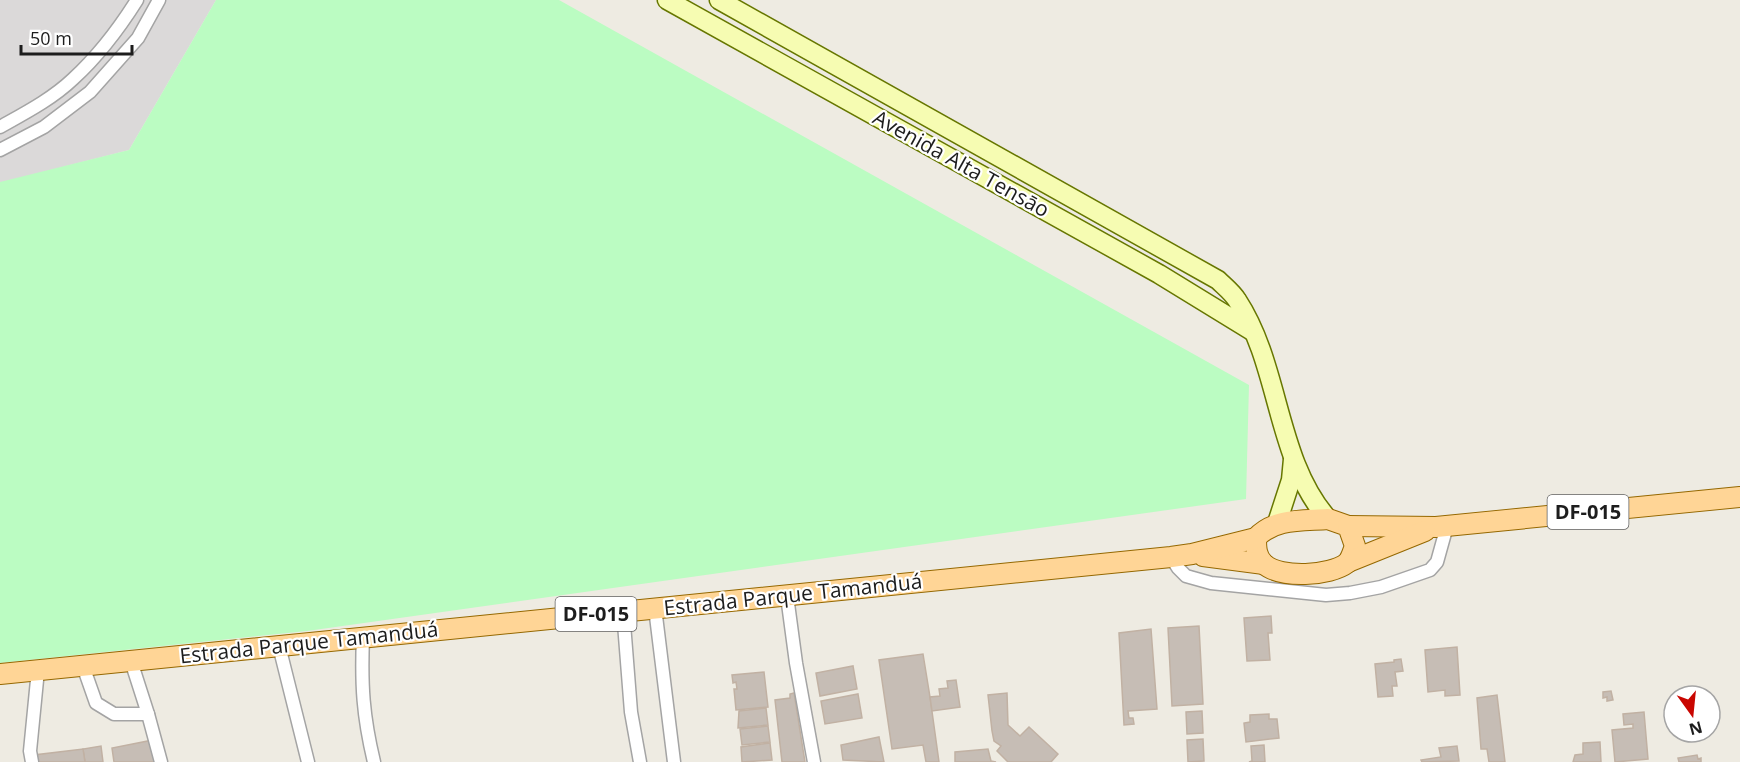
<svg xmlns="http://www.w3.org/2000/svg" width="1740" height="762" font-family="'Open Sans',sans-serif">
	<rect width="100%" height="100%" fill="#eeebe2"/>
	<path fill="#dbd9d9" d="M0,0H216L129,150L0,183Z"/>
	<path fill="#bbfcc2" d="M216,0H559L1249,385L1246,499L307,631L0,663V182L129,150Z"/>
	<g fill="#c6bdb5" stroke="#c1b1a3" stroke-width="1.5">
		<path d="M1271,616L1272,633H1268L1270,660L1247,661L1244,618Z"/>
		<path d="M1199,626L1203,704L1172,706L1168,628Z"/>
		<path d="M1151,629L1157,709L1128,711L1129,718H1133L1134,724L1124,725L1119,633Z"/>
		<path d="M1457,647L1460,695L1445,696V690L1428,692L1425,650Z"/>
		<path d="M923,654L930,697L939,762H926L923,745L892,749L879,660Z"/>
		<path d="M1401,659L1403,671L1395,672L1397,686H1392L1393,696L1378,697L1375,664L1394,662V660Z"/>
		<path d="M853,666L857,689L820,696L816,673Z"/>
		<path d="M764,672L768,707L736,710L734,689H737L736,682L733,683L732,675Z"/>
		<path d="M956,680L960,707L932,711L930,697L940,696L939,689L948,688L947,681Z"/>
		<path d="M1611,691L1613,700L1607,701V697L1603,698V692Z"/>
		<path d="M794,693L805,762H782L775,700L790,698V694Z"/>
		<path d="M1007,693L1008,725L1020,736L1029,727L1058,754L1051,762H1008L997,751L1001,746L994,741L992,731L988,695Z"/>
		<path d="M858,694L862,718L825,724L821,701Z"/>
		<path d="M1497,695L1505,762H1489L1487,749H1481L1477,698Z"/>
		<path d="M766,708L768,725L738,728L739,711Z"/>
		<path d="M1202,711L1203,733L1187,734L1186,712Z"/>
		<path d="M1644,712L1648,759L1615,762L1612,730L1633,728V724L1624,725L1623,714Z"/>
		<path d="M1269,714V719H1277L1279,738L1246,742L1244,723L1250,722V715Z"/>
		<path d="M768,726L770,742L742,745L740,729Z"/>
		<path d="M879,737L884,762L843,760L841,745Z"/>
		<path d="M1203,739L1204,761L1188,762L1187,740Z"/>
		<path d="M153,740L157,762H114L112,748Z"/>
		<path d="M1600,742L1601,762H1573L1575,755L1583,754V743Z"/>
		<path d="M770,743L772,760L742,762L741,747Z"/>
		<path d="M101,746L103,762H85L83,749Z"/>
		<path d="M1251,746L1264,745L1265,762H1249L1252,761Z"/>
		<path d="M1457,746L1459,761L1422,762L1421,760L1441,757L1439,748Z"/>
		<path d="M83,749L85,762H36L34,755Z"/>
		<path d="M988,749L991,761L996,762H955V752Z"/>
		<path d="M1697,755L1698,759L1701,758V762H1679L1678,758Z"/>
	</g>
	<g fill="none" stroke-linecap="round" stroke-linejoin="round">
		<g stroke="#a4a4a4" stroke-width="15">
			<g id="street">
				<path d="M0,127C25,113 52,99 73,79C97,57 120,27 137,0"/>
				<path d="M0,150L44,127L90,92L138,38L159,0"/>
				<path d="M1171,557L1178,568L1186,576L1211,583L1326,595L1350,593L1381,587L1430,570L1437,562L1447,526"/>
				<path d="M787,596L796,663L814,762"/>
				<path d="M655,608L674,762"/>
				<path d="M623,611L631,712L640,762"/>
				<path d="M363,637C361,685 363,716 374,762"/>
				<path d="M279,646L308,762"/>
				<path d="M131,661L148,714L161,762"/>
				<path d="M83,666L96,703L114,714H148"/>
				<path d="M32,762L30,751L38,670"/>
			</g>
		</g>
		<g stroke="#677700" stroke-width="21">
			<g id="secondary">
				<path d="M667,0L1159,274L1252,331"/>
				<path d="M719,0L1218,280C1224,286 1232,292 1237,300C1281,367 1275,458 1328,519"/>
				<path d="M1277,523L1291,480L1293,459"/>
			</g>
		</g>
		<g stroke="#956800" stroke-width="22">
			<g id="primary">
				<path d="M1328,519L1348,526L1355,546C1353,551 1351,559 1347,563C1330,576 1281,579 1264,564C1256,557 1256,547 1256,538C1274,518 1303,521 1328,519Z"/>
				<path d="M1348,526L1436,527L1740,497"/>
				<path d="M1203,556L1264,564"/>
				<path d="M1348,562L1425,531"/>
				<path d="M0,674L1171,557L1192,554L1256,538"/>
			</g>
		</g>
		<use href="#street" stroke="#fff" stroke-width="12"/>
		<use href="#secondary" stroke="#f6fcb2" stroke-width="18"/>
		<use href="#primary" stroke="#ffd596" stroke-width="20"/>
	</g>
	<g text-anchor="middle" stroke-width="4.5" stroke-linejoin="round" paint-order="stroke">
		<g fill="#fff" stroke="#616161" stroke-width="1.5">
			<rect x="1547.5" y="495" width="81" height="34" rx="4.5"/>
			<rect x="555.5" y="597" width="81" height="34" rx="4.5"/>
		</g>
		<g font-size="20" font-weight="bold" fill="#1d1d1d">
			<text x="1588" y="519">DF-015</text>
			<text x="596" y="621">DF-015</text>
		</g>
		<g font-size="21" fill="#1d1d1d" stroke="#fff">
			<text transform="translate(961 164) rotate(29)" y="7">Avenida Alta Tensāo</text>
			<text transform="translate(793 595) rotate(-6)" y="7">Estrada Parque Tamanduá</text>
			<text transform="translate(309 643) rotate(-6)" y="7">Estrada Parque Tamanduá</text>
		</g>
	</g>
	<g transform="translate(1692 714) rotate(165)"><circle r="28" fill="#ffffff" stroke="#a5a5a5" stroke-width="1.5"/>
	<path d="M0-4.5L10 22L0 15L-10 22Z" fill="#c90600"/>
	<text y="-9" font-size="16" font-weight="bold" text-anchor="middle" fill="#1d1d1d">N</text>
	</g>
	<path d="M21 45v9h111v-9" fill="none" stroke="#1d1d1d" stroke-width="3"/>
	<text x="30" y="45" font-size="18" fill="#1d1d1d" stroke="#ffffff" stroke-width="4.5" paint-order="stroke">50 m</text>
</svg>
